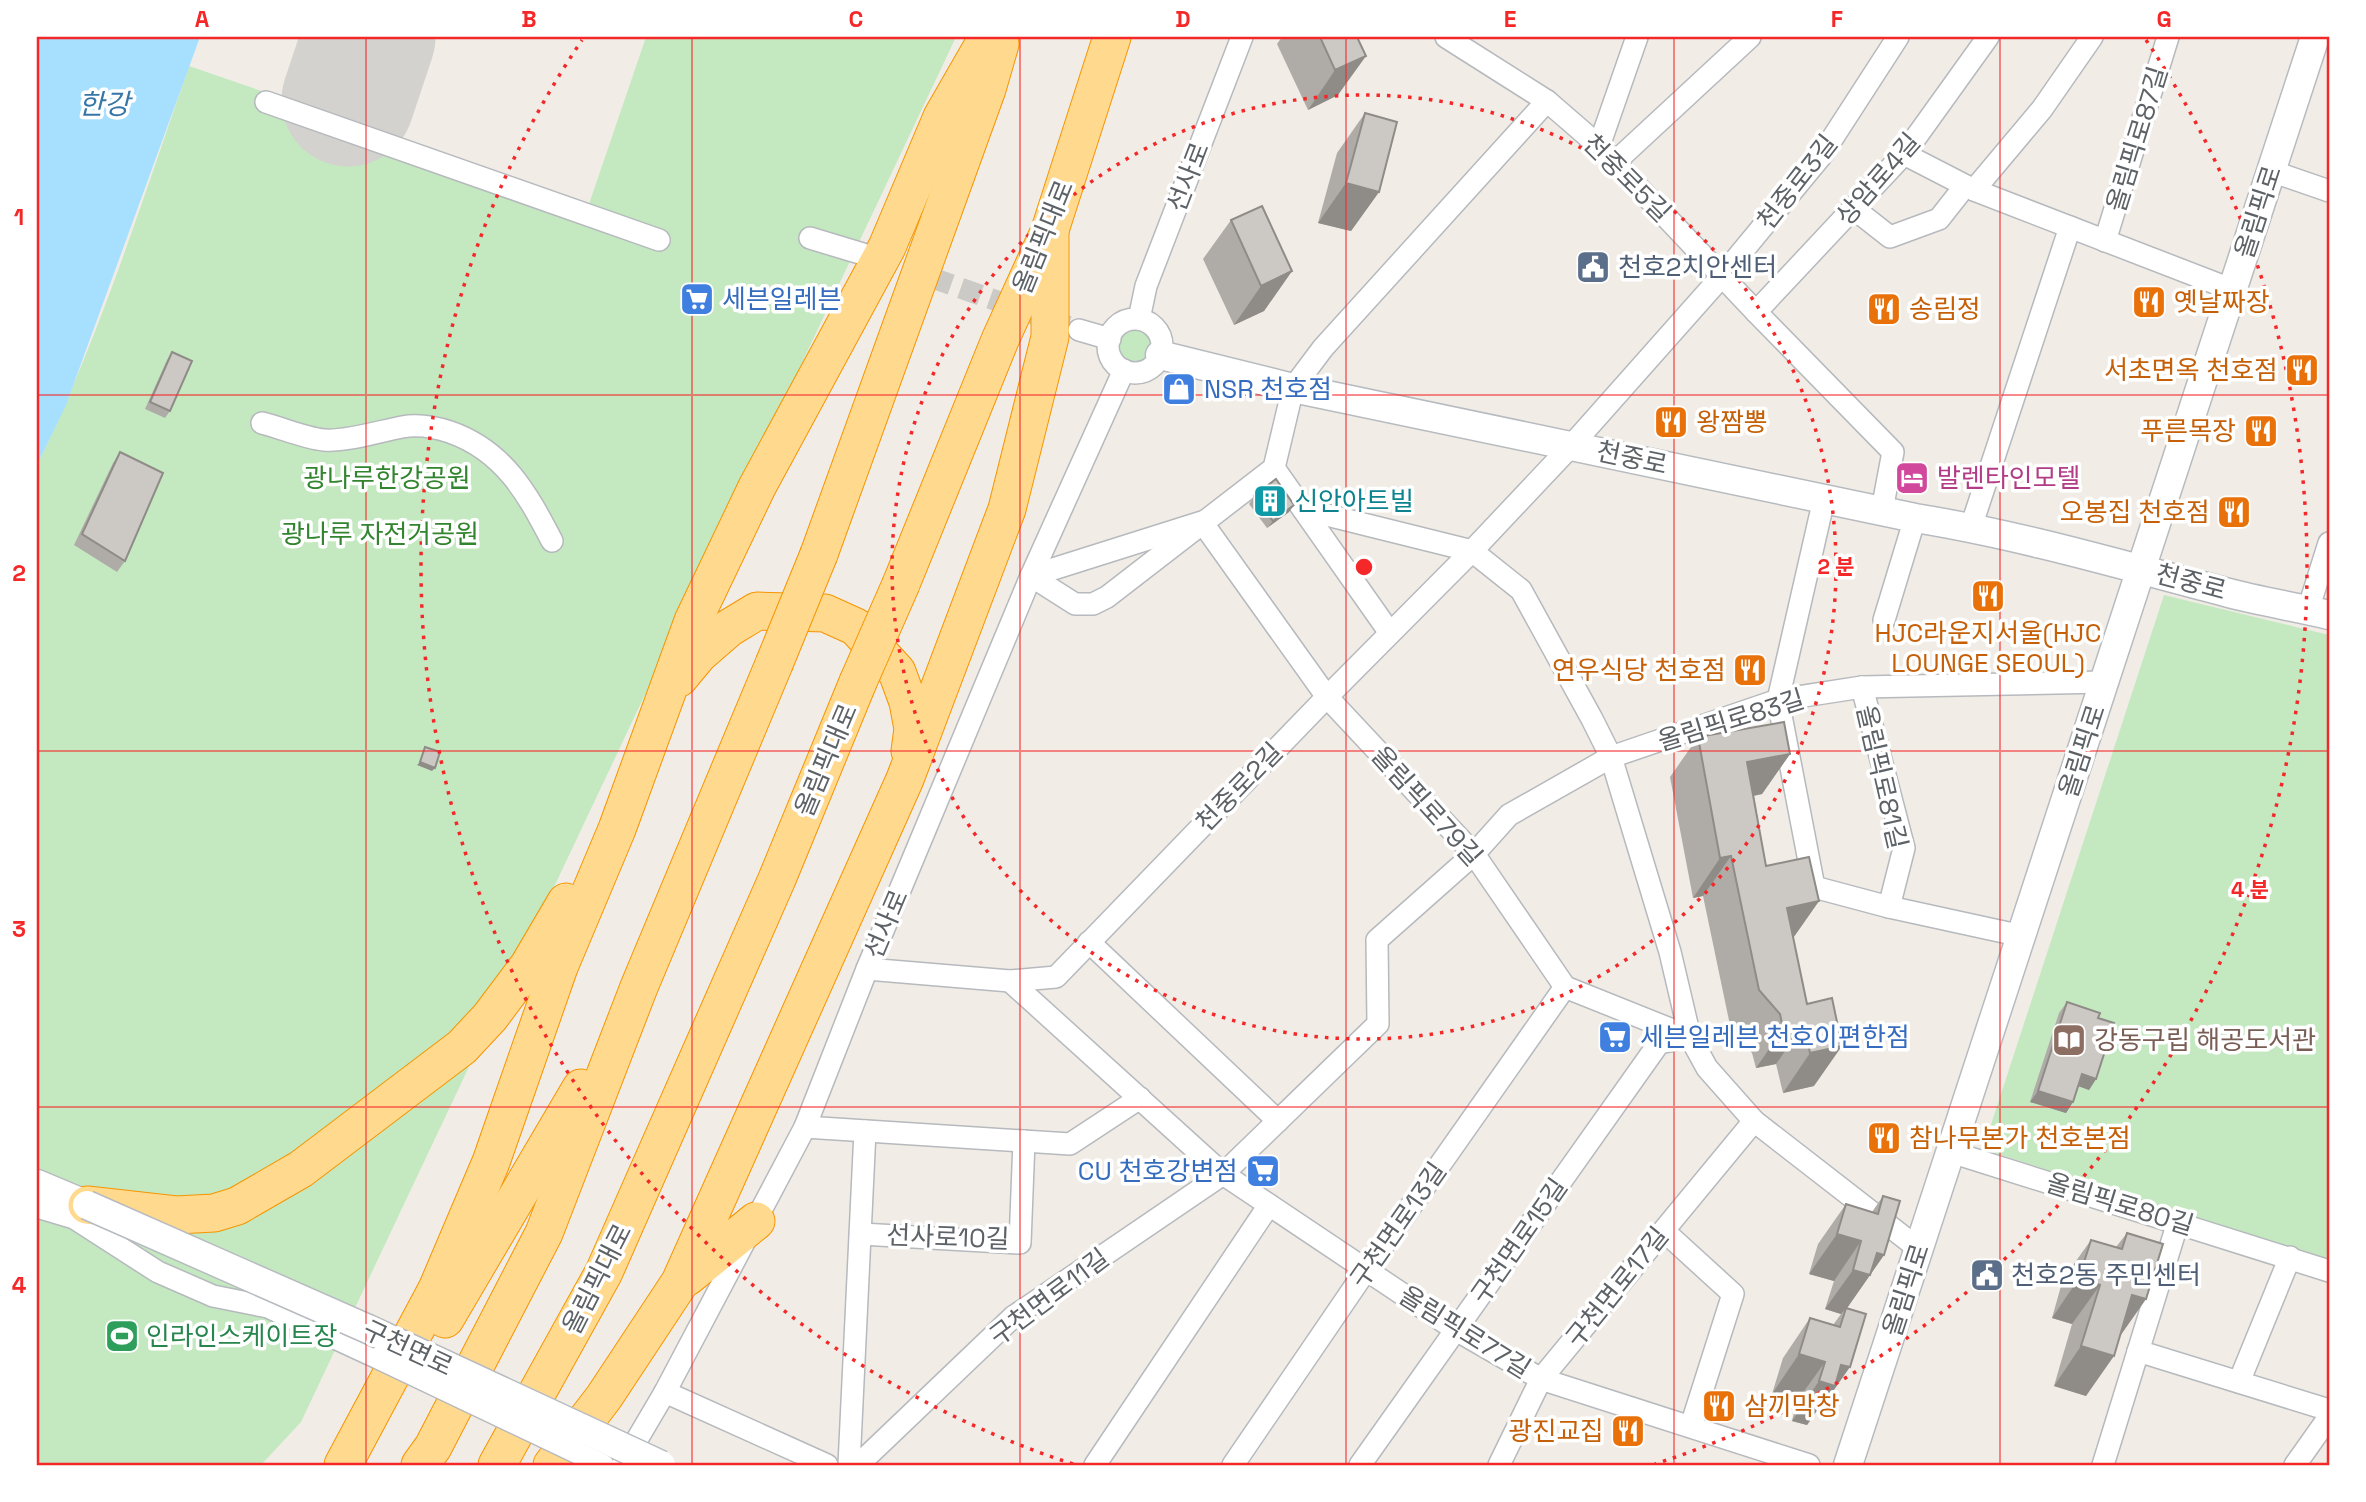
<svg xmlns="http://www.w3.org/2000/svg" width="2366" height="1502" font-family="'Space Grotesk','Noto Sans KR',sans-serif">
	<rect width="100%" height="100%" fill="#f1ede6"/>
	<g fill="#c4e9c1">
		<path d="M646,37H956L301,1422L261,1465H37V465C99,338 143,199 189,66L589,204Z"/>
		<circle cx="1136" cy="346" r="17"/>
		<path d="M2164,595L2329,635V1265L2291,1249L1983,1149Z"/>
	</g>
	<path fill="#a7e0ff" d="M37,37H200L66,405L37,465Z"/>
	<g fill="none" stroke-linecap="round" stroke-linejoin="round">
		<path stroke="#d3d2ce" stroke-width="133" d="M348,100L369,37"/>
		<path stroke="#cccac6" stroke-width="21" stroke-dasharray="21 10" stroke-linecap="butt" d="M873,257L1079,330"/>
		<g stroke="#b6b9bd" stroke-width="24">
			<g id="street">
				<path d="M1446,37L1547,101L1599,146L1756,312L1893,452L1882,510"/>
				<path d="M266,102L659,240"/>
				<path d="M1599,146L1637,37"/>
				<path d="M1904,154L1974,190L2233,290"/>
				<path d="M1614,163L1750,37"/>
				<path d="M2271,171L2329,191"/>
				<path d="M1974,190L2042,109L2092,37"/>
				<path d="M1853,208L1890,237L1939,219L1965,186"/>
				<path d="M810,238L863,254"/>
				<path d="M2105,241L2168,37"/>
				<path d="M1756,312L1904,154L1988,37"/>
				<path d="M1139,319L1146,286L1242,37"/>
				<circle cx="1135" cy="346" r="27"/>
				<path d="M1079,330L1110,339"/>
				<path d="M262,423C282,428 304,438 324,440C345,442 381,431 402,427C418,424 435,427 450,432C504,451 527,493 552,541"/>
				<path d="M1274,468L1390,633"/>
				<path d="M1824,499L1778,700L1814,887L1889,907L2022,936"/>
				<path d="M1303,509L1472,551L1521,590L1592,719L1611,757L1670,952L1690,1037L1707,1068L1754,1121L1919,1249"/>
				<path d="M1971,527L2070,227"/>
				<path d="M1031,576L1202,522L1327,697L1474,854L1565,987L1690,1037"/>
				<path d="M1031,576L1075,604H1093L1107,597L1274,468L1293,388L1323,348L1547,101"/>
				<path d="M2308,610L2329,543"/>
				<path d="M1884,620L1915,518"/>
				<path d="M1862,687L1904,848L1889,907"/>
				<path d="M1089,942L1278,1121"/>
				<path d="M867,969L1010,981L1056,977L1322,702L1472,551L1572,445L1722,276L1821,156L1898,37"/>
				<path d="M1010,981L1223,1174L1456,1330L1541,1379L1809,1465"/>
				<path d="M805,1127L1070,1144L1140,1098"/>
				<path d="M1951,1152L2329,1271"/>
				<path d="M37,1207L74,1218L158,1272L213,1296L268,1307L378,1358"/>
				<path d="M1664,1231L1733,1294L1691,1426"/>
				<path d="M861,1234L1020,1243L1024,1141"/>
				<path d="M2138,1351L2329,1410"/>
				<path d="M2239,1382L2290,1257"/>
				<path d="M665,1392L827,1465"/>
				<path d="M622,1465L665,1392L805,1127L867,969L1031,576L1124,370"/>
				<path d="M849,1465L865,1131"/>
				<path d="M858,1465L1013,1317L1223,1174L1378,1024L1377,940L1474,854L1509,815L1611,757L1778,700L1862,687L2105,682"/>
				<path d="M1095,1465L1269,1205"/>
				<path d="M1233,1465L1366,1270L1565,987"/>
				<path d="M1360,1465L1659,1043L1690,1037"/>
				<path d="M1499,1465L1541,1379L1754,1121"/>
				<path d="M2103,1465L2178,1222"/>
				<path d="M2295,1465L2329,1417"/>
			</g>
		</g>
		<g stroke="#b7bbc0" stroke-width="31">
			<g id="secondary">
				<path d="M1160,355L1293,388L1915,518C2020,535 2122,565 2225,592C2259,601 2295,607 2329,615"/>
				<path d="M37,1184L87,1205"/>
				<path d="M1848,1465L2315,37"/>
			</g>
		</g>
		<g stroke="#f69500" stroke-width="39">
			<g id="highway">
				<path d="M819,554L987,89L1000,44"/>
				<path d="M901,584L1000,340L1050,230L1112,37"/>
				<path d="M679,678L699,654L729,628L757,611L825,613L856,627L897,672L908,702L913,729L910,751"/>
				<path d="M87,1205L176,1215L214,1213L237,1206L301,1169L462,1047L490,1017L529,965L566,902"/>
				<path d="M687,1277L756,1221"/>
				<path d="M445,1319L581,1088"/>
				<path d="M343,1465L437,1289L491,1162L559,967L617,829L693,621L757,487L887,247L942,117L988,37"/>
				<path d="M420,1465L433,1447L544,1233L639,987L774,664"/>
				<path d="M497,1465L604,1272L777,879L858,682"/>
				<path d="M552,1465L604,1397L680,1282L905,779L1007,509L1050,337V230"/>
			</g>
		</g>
		<use href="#street" stroke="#fff" stroke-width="21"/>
		<use href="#secondary" stroke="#fff" stroke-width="28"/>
		<use href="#highway" stroke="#ffd98e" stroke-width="37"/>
		<g stroke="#b6b9bd" stroke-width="24" stroke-linecap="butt">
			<path id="street-bridge" d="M378,1358L603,1465"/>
		</g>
		<g stroke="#b7bbc0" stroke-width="31" stroke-linecap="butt">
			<path id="secondary-bridge" d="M87,1205L368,1329L661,1465"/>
		</g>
		<g stroke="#f69500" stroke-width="39" stroke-linecap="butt">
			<g id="highway-bridge">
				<path d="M774,664L819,554"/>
				<path d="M858,682L901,584"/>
			</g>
		</g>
		<use href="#street-bridge" stroke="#fff" stroke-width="21"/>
		<use href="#secondary-bridge" stroke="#fff" stroke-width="28"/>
		<use href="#highway-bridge" stroke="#ffd98e" stroke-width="37"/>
	</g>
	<g fill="#afaca8">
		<path d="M1282,37H1357L1338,95L1308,110L1277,44Z"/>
		<path d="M1365,113L1379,192L1351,231L1318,223L1337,153Z"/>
		<path d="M1231,220L1292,271L1264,311L1234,325L1203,259Z"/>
		<path d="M172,352L170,411L165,418L145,409L167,360Z"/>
		<path d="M120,452L125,561L117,572L74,545L113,463Z"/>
		<path d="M1254,496L1289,512L1267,528L1249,504Z"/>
		<path d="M1698,737L1790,754L1762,794L1754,796L1766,866L1819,901L1793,938L1807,1004L1814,1086L1783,1093L1776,1064L1756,1068L1752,1053L1731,1030L1703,896L1693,898L1670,777Z"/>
		<path d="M2067,1002L2098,1018L2096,1079L2089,1090L2079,1086L2073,1102L2066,1113L2030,1102L2059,1013Z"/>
		<path d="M1883,1196L1884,1255L1847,1308L1822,1407L1820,1406L1807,1425L1792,1421L1797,1401L1772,1394L1783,1358L1810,1318L1833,1325L1841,1314L1825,1309L1834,1281L1809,1274L1818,1244L1846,1204L1872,1212Z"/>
		<path d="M2127,1233L2146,1299L2119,1337L2086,1396L2054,1386L2072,1324L2052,1318L2063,1279L2091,1240L2116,1247Z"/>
	</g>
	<g fill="#8f8c88">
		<path d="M1366,56L1338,95L1308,110L1335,70Z"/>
		<path d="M1346,183L1379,192L1351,231L1318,223Z"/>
		<path d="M1292,271L1264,311L1234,325L1261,286Z"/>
		<path d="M1294,505L1289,512L1267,528L1273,521Z"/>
		<path d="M1790,754L1762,794L1720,802L1747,762Z"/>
		<path d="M420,762L435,768L432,771L417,765Z"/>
		<path d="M1731,856L1703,896L1693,898L1720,858Z"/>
		<path d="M1819,901L1791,941L1787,908Z"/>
		<path d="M1804,1024L1776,1064L1756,1068L1783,1029Z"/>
		<path d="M1842,1046L1814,1086L1783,1093L1810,1053Z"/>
		<path d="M2082,1074L2096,1079L2089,1090L2075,1085Z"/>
		<path d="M2038,1091L2073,1102L2066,1113L2030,1102Z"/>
		<path d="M1837,1234L1861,1241L1834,1281L1809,1274Z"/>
		<path d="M1877,1253L1884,1255L1845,1311L1846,1308L1841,1314L1825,1309L1853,1270Z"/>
		<path d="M2079,1278L2100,1285L2072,1324L2052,1318Z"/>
		<path d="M2132,1295L2146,1299L2118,1339Z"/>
		<path d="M2081,1346L2114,1356L2086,1396L2054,1386Z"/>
		<path d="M1799,1354L1825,1362L1797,1401L1772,1394Z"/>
		<path d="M1841,1365L1850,1367L1822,1407L1820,1406L1807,1425L1792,1421L1819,1381Z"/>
	</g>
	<g fill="#ccc8c3" stroke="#8f8c88" stroke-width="2">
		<path d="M1320,37H1357L1366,56L1335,70Z"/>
		<path d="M1365,113L1397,122L1379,192L1346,183Z"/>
		<path d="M1262,206L1292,271L1261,286L1231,220Z"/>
		<path d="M172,352L192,361L170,411L150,402Z"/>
		<path d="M120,452L163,473L125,561L82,534Z"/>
		<path d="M1276,479L1294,505L1273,521L1254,496Z"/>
		<path d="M1784,722L1790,754L1747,762L1766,866L1809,857L1819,901L1787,908L1807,1004L1832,998L1842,1046L1810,1053L1804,1024L1783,1029L1780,1014L1759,990L1731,856L1720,858L1698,737Z"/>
		<path d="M425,747L440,752L435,768L420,762Z"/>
		<path d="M2067,1002L2100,1013L2098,1018L2114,1023L2096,1079L2082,1074L2073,1102L2038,1091Z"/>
		<path d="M1883,1196L1900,1201L1884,1255L1877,1253L1870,1275L1853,1270L1861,1241L1837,1234L1846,1204L1878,1214Z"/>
		<path d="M2127,1233L2163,1244L2146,1299L2132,1295L2114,1356L2081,1346L2100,1285L2079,1278L2091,1240L2122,1249Z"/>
		<path d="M1846,1308L1866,1314L1850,1367L1841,1365L1835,1386L1819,1381L1825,1362L1799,1354L1810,1318L1840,1327Z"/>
	</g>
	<path fill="none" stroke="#f42829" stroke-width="2" stroke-opacity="0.55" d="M366,37V1465M692,37V1465M1020,37V1465M1346,37V1465M1674,37V1465M2000,37V1465M37,395H2329M37,751H2329M37,1107H2329"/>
	<g fill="none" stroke="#f42829" stroke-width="3.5" stroke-dasharray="3.5 7">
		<circle cx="1364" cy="567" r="472"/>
		<path d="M1073 1464A943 943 0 0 1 582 40M2146 40A943 943 0 0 1 1655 1464"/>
	</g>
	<defs>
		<g id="civic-square" transform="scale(1.75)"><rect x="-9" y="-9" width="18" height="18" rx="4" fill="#5c6f8a" stroke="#fff"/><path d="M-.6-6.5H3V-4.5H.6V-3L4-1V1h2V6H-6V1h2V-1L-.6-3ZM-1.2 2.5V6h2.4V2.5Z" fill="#fff"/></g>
		<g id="supermarket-square" transform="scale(1.75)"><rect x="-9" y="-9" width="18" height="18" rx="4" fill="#3f7fe0" stroke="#fff"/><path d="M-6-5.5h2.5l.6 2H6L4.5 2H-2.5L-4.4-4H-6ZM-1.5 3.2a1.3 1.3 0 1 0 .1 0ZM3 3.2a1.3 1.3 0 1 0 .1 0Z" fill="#fff"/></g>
		<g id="restaurant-square" transform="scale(1.75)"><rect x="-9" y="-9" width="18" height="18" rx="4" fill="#e8710a" stroke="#fff"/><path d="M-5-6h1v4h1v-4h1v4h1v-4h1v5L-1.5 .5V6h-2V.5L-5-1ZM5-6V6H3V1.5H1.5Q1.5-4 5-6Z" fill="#fff"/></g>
		<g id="shop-square" transform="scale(1.75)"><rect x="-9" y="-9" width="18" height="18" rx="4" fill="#3f7fe0" stroke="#fff"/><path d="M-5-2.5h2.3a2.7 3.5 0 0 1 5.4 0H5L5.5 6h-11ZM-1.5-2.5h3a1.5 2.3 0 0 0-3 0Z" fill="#fff"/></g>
		<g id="hotel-square" transform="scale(1.75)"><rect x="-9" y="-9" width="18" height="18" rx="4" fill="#d1479c" stroke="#fff"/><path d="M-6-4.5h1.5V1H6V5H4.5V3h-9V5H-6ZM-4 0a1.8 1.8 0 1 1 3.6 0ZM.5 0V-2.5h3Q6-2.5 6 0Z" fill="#fff"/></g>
		<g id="building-square" transform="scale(1.75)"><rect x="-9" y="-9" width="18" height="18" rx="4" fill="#0f9aa8" stroke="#fff"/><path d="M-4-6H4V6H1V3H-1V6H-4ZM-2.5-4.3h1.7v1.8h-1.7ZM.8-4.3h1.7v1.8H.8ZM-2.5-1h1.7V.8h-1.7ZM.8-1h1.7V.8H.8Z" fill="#fff"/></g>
		<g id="library-square" transform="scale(1.75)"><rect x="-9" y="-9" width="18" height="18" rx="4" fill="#8d6e63" stroke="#fff"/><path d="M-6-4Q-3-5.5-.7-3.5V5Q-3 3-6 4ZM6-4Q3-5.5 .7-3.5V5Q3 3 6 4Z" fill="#fff"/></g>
		<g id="stadium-square" transform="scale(1.75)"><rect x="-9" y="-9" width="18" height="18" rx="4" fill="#2e9e5b" stroke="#fff"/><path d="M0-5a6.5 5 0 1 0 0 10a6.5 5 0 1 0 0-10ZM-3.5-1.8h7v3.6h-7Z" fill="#fff"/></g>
	</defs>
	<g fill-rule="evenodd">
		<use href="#civic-square" x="1593" y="267"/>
		<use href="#supermarket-square" x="697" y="299"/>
		<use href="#restaurant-square" x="2149" y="302"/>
		<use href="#restaurant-square" x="1884" y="309"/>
		<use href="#restaurant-square" x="2302" y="370"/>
		<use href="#shop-square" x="1179" y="389"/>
		<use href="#restaurant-square" x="1671" y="422"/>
		<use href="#restaurant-square" x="2261" y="431"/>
		<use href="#hotel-square" x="1912" y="478"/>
		<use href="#building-square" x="1270" y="501"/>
		<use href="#restaurant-square" x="2234" y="512"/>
		<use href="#restaurant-square" x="1988" y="596"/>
		<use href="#restaurant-square" x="1750" y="670"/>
		<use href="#supermarket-square" x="1615" y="1037"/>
		<use href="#library-square" x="2069" y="1040"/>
		<use href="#restaurant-square" x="1884" y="1138"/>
		<use href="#supermarket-square" x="1263" y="1171"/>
		<use href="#civic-square" x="1987" y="1275"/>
		<use href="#stadium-square" x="122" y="1336"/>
		<use href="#restaurant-square" x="1719" y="1406"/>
		<use href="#restaurant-square" x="1628" y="1431"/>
	</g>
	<g text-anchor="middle" stroke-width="7" stroke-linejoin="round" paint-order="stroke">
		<g font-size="26" fill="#5d6267" stroke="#fff">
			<text transform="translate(2137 139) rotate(-73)" y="9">올림픽로87길</text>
			<text transform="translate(1188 177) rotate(-69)" y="9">선사로</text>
			<text transform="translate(1627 178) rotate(45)" y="9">천중로5길</text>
			<text transform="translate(1878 179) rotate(-49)" y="9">상암로4길</text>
			<text transform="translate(1797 182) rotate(-52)" y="9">천중로3길</text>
			<text transform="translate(2258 212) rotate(-72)" y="9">올림픽로</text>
			<text transform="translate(1043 237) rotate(-68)" y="9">올림픽대로</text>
			<text transform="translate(1632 458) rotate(12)" y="9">천중로</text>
			<text transform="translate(2191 582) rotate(15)" y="9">천중로</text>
			<text transform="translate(1731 720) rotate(-17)" y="9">올림픽로83길</text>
			<text transform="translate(2082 751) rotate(-72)" y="9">올림픽로</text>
			<text transform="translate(826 760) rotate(-67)" y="9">올림픽대로</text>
			<text transform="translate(1882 777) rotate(77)" y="9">올림픽로81길</text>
			<text transform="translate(1239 787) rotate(-46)" y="9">천중로2길</text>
			<text transform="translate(1427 806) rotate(48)" y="9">올림픽로79길</text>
			<text transform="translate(886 924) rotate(-67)" y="9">선사로</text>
			<text transform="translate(2120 1204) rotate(17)" y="9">올림픽로80길</text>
			<text transform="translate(1398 1225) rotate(-55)" y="9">구천면로13길</text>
			<text transform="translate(948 1237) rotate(2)" y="9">선사로10길</text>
			<text transform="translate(1519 1241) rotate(-55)" y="9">구천면로15길</text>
			<text transform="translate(597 1279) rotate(-63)" y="9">올림픽대로</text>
			<text transform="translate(1617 1287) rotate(-51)" y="9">구천면로17길</text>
			<text transform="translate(1906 1290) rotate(-72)" y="9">올림픽로</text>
			<text transform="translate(1049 1297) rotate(-37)" y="9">구천면로11길</text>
			<text transform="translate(1465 1332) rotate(32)" y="9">올림픽로77길</text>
			<text transform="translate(408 1348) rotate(25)" y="9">구천면로</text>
		</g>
		<g font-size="26" fill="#4e5e75" stroke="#fff" text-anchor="start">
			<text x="1618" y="276">천호2치안센터</text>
			<text x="2011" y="1284">천호2동 주민센터</text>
		</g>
		<g font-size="26" fill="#366cbe" stroke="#fff" text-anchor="start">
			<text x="722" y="308">세븐일레븐</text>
			<text x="1204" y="398">NSR 천호점</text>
			<text x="1640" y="1046">세븐일레븐 천호이편한점</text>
			<text x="1238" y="1180" text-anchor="end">CU 천호강변점</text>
		</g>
		<g font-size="26" fill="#c56008" stroke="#fff" text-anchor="start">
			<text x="2174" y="311">옛날짜장</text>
			<text x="1909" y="318">송림정</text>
			<text x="2278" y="379" text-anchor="end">서초면옥 천호점</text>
			<text x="1696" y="431">왕짬뽕</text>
			<text x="2236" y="440" text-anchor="end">푸른목장</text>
			<text x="2210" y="521" text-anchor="end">오봉집 천호점</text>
			<text x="1988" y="642" text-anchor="middle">HJC라운지서울(HJC<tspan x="1988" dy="30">LOUNGE SEOUL)</tspan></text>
			<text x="1726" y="679" text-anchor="end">연우식당 천호점</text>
			<text x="1909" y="1147">참나무본가 천호본점</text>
			<text x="1744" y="1415">삼끼막창</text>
			<text x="1604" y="1440" text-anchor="end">광진교집</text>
		</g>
		<g font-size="26" fill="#32842f" stroke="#fff">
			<text x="387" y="487">광나루한강공원</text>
			<text x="380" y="543">광나루 자전거공원</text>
		</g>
		<g font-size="26" fill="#b23c85" stroke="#fff" text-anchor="start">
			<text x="1937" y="487">발렌타인모텔</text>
		</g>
		<g font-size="26" fill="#0d838f" stroke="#fff" text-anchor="start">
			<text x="1294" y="510">신안아트빌</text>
		</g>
		<g font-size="26" fill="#785e54" stroke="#fff" text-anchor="start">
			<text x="2094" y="1049">강동구립 해공도서관</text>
		</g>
		<g font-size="26" fill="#27864d" stroke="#fff" text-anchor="start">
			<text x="146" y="1345">인라인스케이트장</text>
		</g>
		<g font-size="28" font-style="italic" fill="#3777a7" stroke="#fff">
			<text x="104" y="114">한강</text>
		</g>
	</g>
	<circle cx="1364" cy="567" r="10" fill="#f42829" stroke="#fff" stroke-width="3.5"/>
	<g font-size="21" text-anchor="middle" font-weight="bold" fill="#f42829" stroke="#fff" stroke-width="7" stroke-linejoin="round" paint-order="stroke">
		<text x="1836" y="574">2 분</text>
		<text x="2250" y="897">4 분</text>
	</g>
	<rect width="2366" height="1502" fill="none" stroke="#ffffff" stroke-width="77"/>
	<rect x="38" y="38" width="2290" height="1426" fill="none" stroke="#f42829" stroke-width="2.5"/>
	<g font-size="23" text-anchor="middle" font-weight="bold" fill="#f42829">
		<text x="202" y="27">A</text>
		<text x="529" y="27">B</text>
		<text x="856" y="27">C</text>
		<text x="1183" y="27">D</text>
		<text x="1510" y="27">E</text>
		<text x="1837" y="27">F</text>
		<text x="2164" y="27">G</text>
		<text x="19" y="225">1</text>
		<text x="19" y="581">2</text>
		<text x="19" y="937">3</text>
		<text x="19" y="1293">4</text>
	</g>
</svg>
